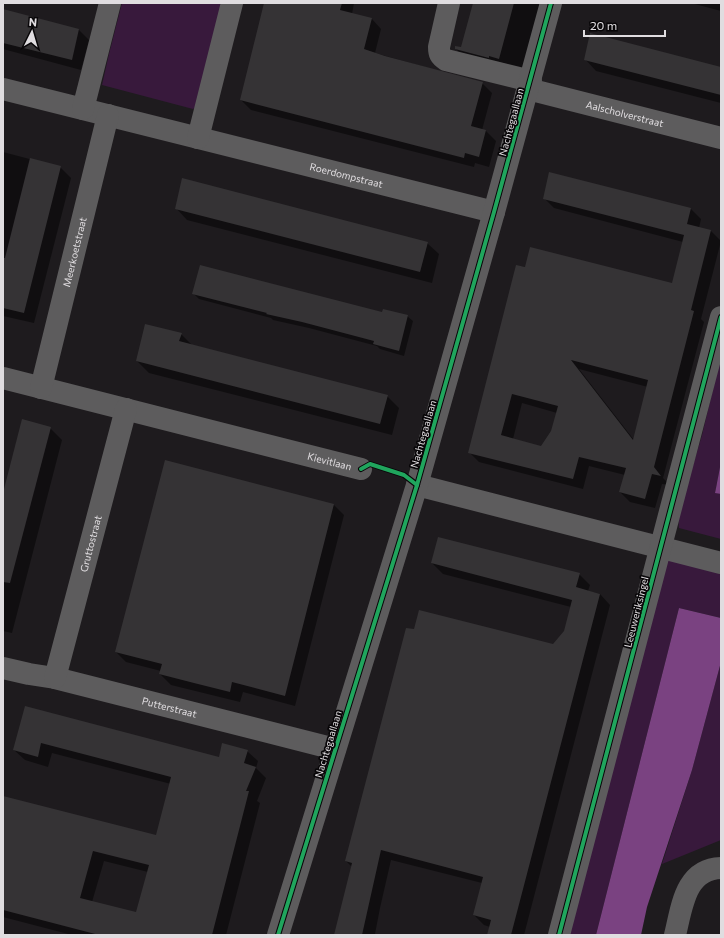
<svg xmlns="http://www.w3.org/2000/svg" width="724" height="938" font-family="Commissioner,sans-serif">
	<rect width="100%" height="100%" fill="#1e1b1e"/>
	<g fill="#38193c">
		<path d="M122,3H224L200,104L193,109L102,85L109,54Z"/>
		<path d="M721,356V462L715,492L721,494V539L679,528L678,516L702,435Z"/>
		<path d="M665,557L721,571V618L679,608L596,935H566Z"/>
		<path d="M721,662V840L662,864L692,770Z"/>
	</g>
	<g fill="#7a4281">
		<path d="M721,462V494L715,493Z"/>
		<path d="M679,608L721,618V662L692,770L647,907L641,935H596Z"/>
	</g>
	<g fill="#0007" fill-rule="evenodd">
		<path d="M265,3H354L352,14L372,19L381,29L375,53L482,83L492,93L482,130L486,131L496,141L489,167L475,163L474,167L251,110L241,100Z"/>
		<path d="M474,3H548L527,86L483,77L456,49L462,48Z"/>
		<path d="M691,3H721V11Z"/>
		<path d="M3,10L79,30L89,40L81,70L3,49Z"/>
		<path d="M585,59L721,68V103L596,71Z"/>
		<path d="M3,152L60,167L71,178L34,323L3,316Z"/>
		<path d="M550,173L691,209L701,219L699,228L711,231L721,241L701,319L704,322L663,478L670,485L662,484L655,508L630,502L620,492L625,475L589,466L583,489L479,462L469,452L517,266L673,284L683,242L554,208L544,198ZM579,369L648,387L634,440ZM522,403L557,413L552,431L542,447L513,439Z"/>
		<path d="M176,208L427,243L439,254L432,283L187,220Z"/>
		<path d="M193,293L407,316L413,321L404,356L380,349L377,346L309,328L273,320L271,318L199,299Z"/>
		<path d="M181,334L192,345L387,396L399,408L392,435L149,373L137,361Z"/>
		<path d="M50,428L62,440L12,633L3,631V497Z"/>
		<path d="M334,505L344,515L295,706L243,692L240,702L171,685L160,674L161,671L126,662L116,652Z"/>
		<path d="M432,563L579,574L590,585L588,591L600,594L610,605L524,935H488L490,927L484,925L474,915L482,883L391,860L380,908L375,934L377,935H335L352,867L346,861L554,645L565,631L571,607L443,574Z"/>
		<path d="M26,707L219,758L247,751L258,761L256,768L266,778L257,801L260,803L226,935H72L3,917V797L157,837L171,784L52,753L48,767L25,760L14,750ZM104,861L148,872L137,913L92,902Z"/>
	</g>
	<g fill="#353335" fill-rule="evenodd">
		<path d="M264,3H342L340,10L372,18L364,49L385,56L483,82L471,126L486,130L479,157L465,153L464,158L240,100Z"/>
		<path d="M473,3H514L499,59L489,56V58L455,49V46L461,47Z"/>
		<path d="M3,9L79,29L72,60L3,43Z"/>
		<path d="M590,33L721,67V95L584,60Z"/>
		<path d="M30,158L61,166L24,313L3,308V258H5Z"/>
		<path d="M549,172L691,208L687,224L711,230L691,310L694,311L654,467L661,476L652,474L645,499L619,492L626,468L579,457L573,479L468,453L516,265L525,267L530,247L672,283L684,235L543,199ZM571,360L648,380L633,440ZM512,394L558,406L551,431L541,446L501,435Z"/>
		<path d="M182,178L428,242L420,272L175,209Z"/>
		<path d="M200,265L382,312L383,309L408,315L399,351L373,344L374,341L302,322L266,314L267,313L192,294Z"/>
		<path d="M145,324L182,333L179,341L388,395L380,424L136,361Z"/>
		<path d="M22,419L51,427L10,583L3,582V493Z"/>
		<path d="M165,460L334,504L285,696L232,682L230,692L194,683L159,674L162,664L115,652Z"/>
		<path d="M438,537L580,573L576,587L600,594L580,671L511,935H487L491,920L473,915L483,877L381,850L362,935H334L352,863L345,861L406,628L414,629L419,610L553,644L564,631L572,600L431,563Z"/>
		<path d="M25,706L219,757L222,743L248,750L244,763L256,767L246,791H249L212,935H99L3,910V796L156,835L171,777L41,743L38,757L13,750ZM93,851L149,865L136,912L80,898Z"/>
	</g>
	<g fill="none" stroke-linecap="round" stroke-linejoin="round">
		<g stroke="#5d5c5d" stroke-width="22">
			<path d="M449,3L439,47C439,54 440,56 446,60L531,81"/>
			<path id="s1" d="M3,89L494,212"/>
			<path id="s2" d="M528,89L721,138"/>
			<path d="M83,109L110,3"/>
			<path d="M198,138L232,3"/>
			<path id="s3" d="M3,378L361,469"/>
			<path id="s4" d="M41,388L108,115"/>
			<path d="M417,485L721,563"/>
			<path id="s5" d="M3,668L29,674L55,678L335,749"/>
			<path id="s6" d="M55,678L126,409"/>
			<path d="M278,935L417,485L494,212L551,3"/>
			<path d="M559,935C614,729 666,523 721,317"/>
			<path d="M675,935C682,907 685,869 721,868"/>
		</g>
		<g stroke="#080608" stroke-width="6">
			<g id="cycleway">
				<path d="M361,469L370,464L404,475L417,485"/>
				<path d="M278,935L417,485L494,212L551,3"/>
				<path d="M559,935C614,729 666,523 721,317"/>
			</g>
		</g>
		<use href="#cycleway" stroke="#20a55d" stroke-width="4"/>
	</g>
	<g text-anchor="middle" stroke-width="3.5" stroke-linejoin="round" paint-order="stroke">
		<g font-size="10" fill="#e0dde0" stroke="#080608">
			<text dy="4" stroke="none"><textPath href="#s2" startOffset="100">Aalscholverstraat</textPath></text>
			<text transform="translate(511 122) rotate(-75)" y="4">Nachtegaallaan</text>
			<text dy="4" stroke="none"><textPath href="#s1" startOffset="354">Roerdompstraat</textPath></text>
			<text dy="4" stroke="none"><textPath href="#s4" startOffset="140">Meerkoetstraat</textPath></text>
			<text transform="translate(423 434) rotate(-74)" y="4">Nachtegaallaan</text>
			<text dy="4" stroke="none"><textPath href="#s3" startOffset="337">Kievitlaan</textPath></text>
			<text dy="4" stroke="none"><textPath href="#s6" startOffset="139">Gruttostraat</textPath></text>
			<text transform="translate(636 612) rotate(-76)" y="4">Leeuweriksingel</text>
			<text dy="4" stroke="none"><textPath href="#s5" startOffset="171">Putterstraat</textPath></text>
			<text transform="translate(328 744) rotate(-73)" y="4">Nachtegaallaan</text>
		</g>
	</g>
	<rect width="724" height="938" fill="none" stroke="#e0dde0" stroke-width="8"/>
	<g transform="translate(32 32) rotate(5)" stroke="#080608" stroke-width="3" paint-order="stroke">
	<path d="M0-3L7 15L0 10L-7 15Z" fill="#e0dde0"/>
	<text y="-6" font-size="11" font-weight="bold" text-anchor="middle" fill="#e0dde0">N</text>
	</g>
	<path d="M584 30v6h81v-6" fill="none" stroke="#e0dde0" stroke-width="2"/>
	<text x="590" y="30" font-size="12" fill="#e0dde0" stroke="#080608" stroke-width="3" paint-order="stroke">20 m</text>
</svg>
